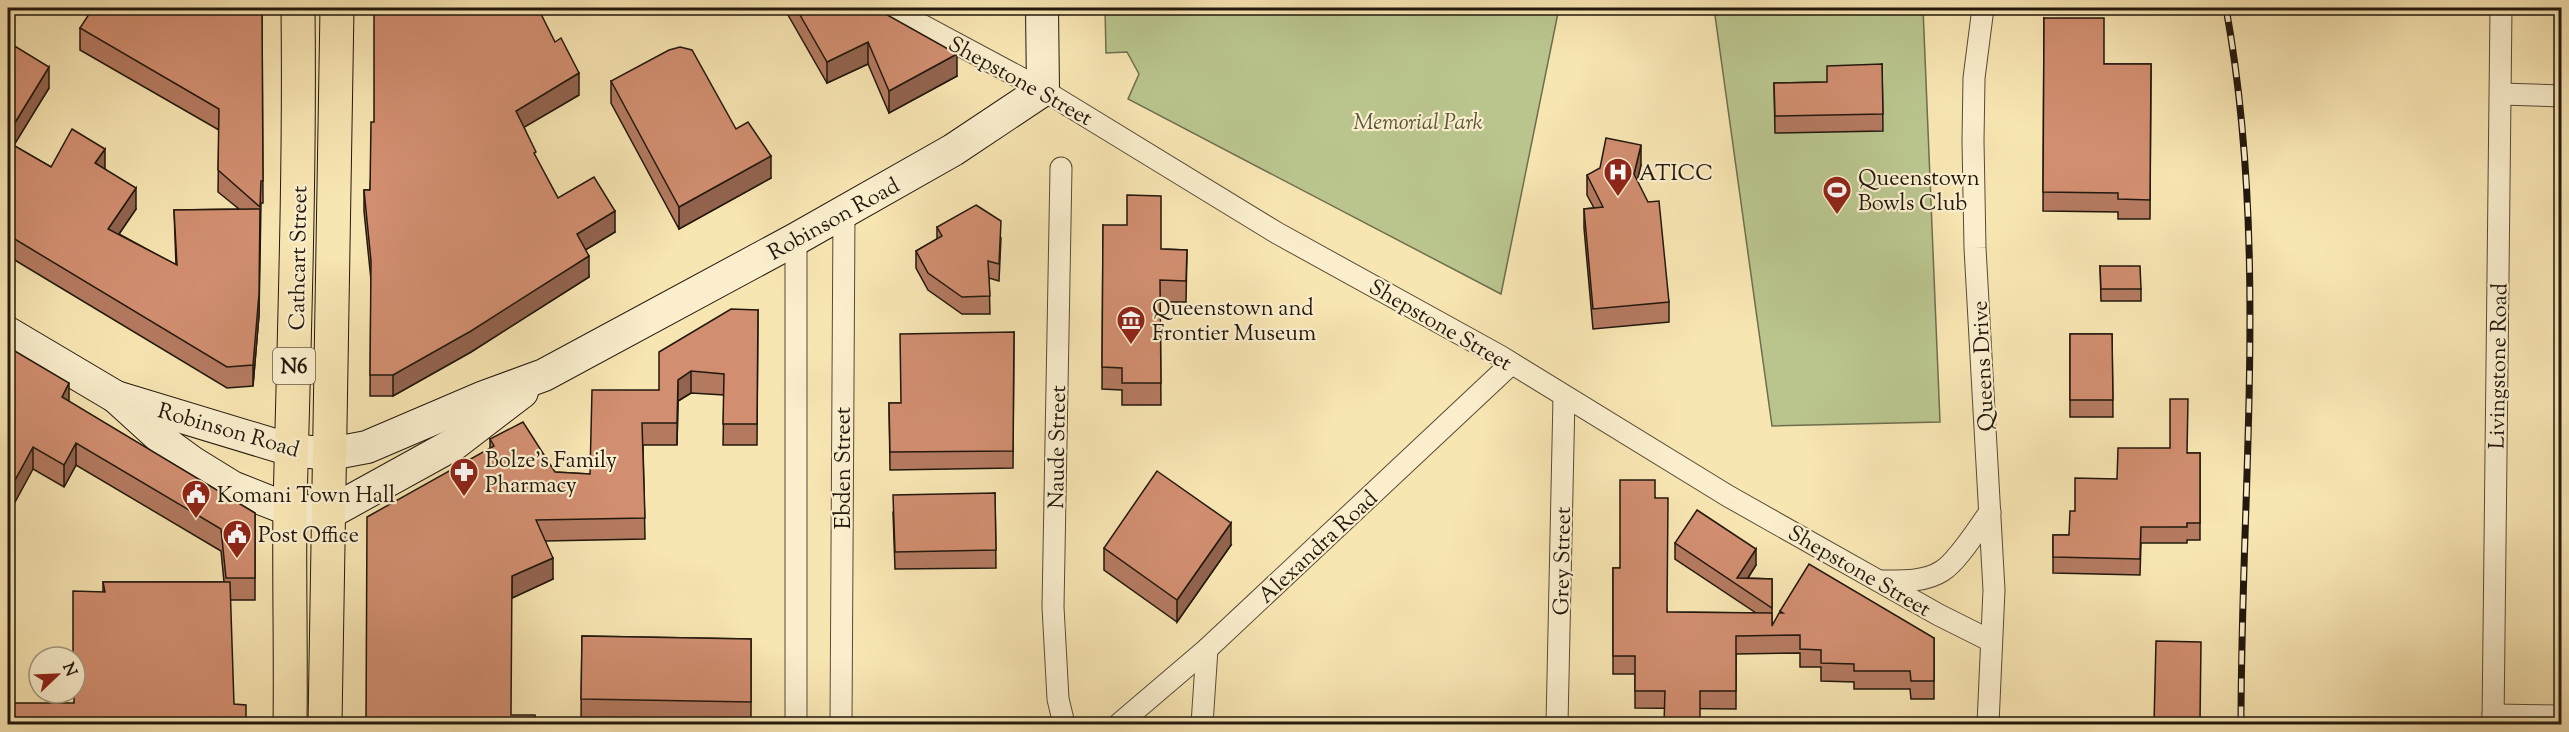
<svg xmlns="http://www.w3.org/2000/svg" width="2569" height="732" font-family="'Sorts Mill Goudy',serif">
	<rect width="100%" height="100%" fill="#f7e5b2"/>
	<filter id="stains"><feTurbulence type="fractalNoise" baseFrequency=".00333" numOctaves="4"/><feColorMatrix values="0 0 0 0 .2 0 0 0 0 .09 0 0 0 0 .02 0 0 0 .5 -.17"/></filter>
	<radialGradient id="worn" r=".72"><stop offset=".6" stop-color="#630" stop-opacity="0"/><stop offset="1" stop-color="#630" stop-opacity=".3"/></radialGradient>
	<g fill="#bac58e" stroke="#6e6e4e" stroke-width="1.5">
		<path d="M1105,8H1559L1501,294L1128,99L1139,74L1127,52L1106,53Z"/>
		<path d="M1714,8H1923L1940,422L1772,426Z"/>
	</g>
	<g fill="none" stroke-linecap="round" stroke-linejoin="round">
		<g stroke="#574b36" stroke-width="23">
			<g id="street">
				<path d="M890,8L1043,90L1277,233L1500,356L1728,496L1939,615L1991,641"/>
				<path d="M1983,8L1974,78L1973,141L1975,248L1994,590L1988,724"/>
				<path d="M2501,94L2562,96"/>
				<path d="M1061,168L1053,607L1058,699L1064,724"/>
				<path d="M1882,581C1902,581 1925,582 1942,571C1958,561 1978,528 1990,512"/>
				<path d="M2493,715L2562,716"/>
				<path d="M796,724V239"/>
				<path d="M841,724L844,212"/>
				<path d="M1119,724L1207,649L1511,364"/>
				<path d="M1202,724L1207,649"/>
				<path d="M1557,724L1564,397"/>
				<path d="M2493,724L2501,8"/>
			</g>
		</g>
		<g stroke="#22180d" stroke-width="34">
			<g id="secondary">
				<path d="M8,333L116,397L171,447L193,463L232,487L290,510L329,513L454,444L522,392"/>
				<path d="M116,397L291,450L330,454L367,447L484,397L544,375L796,239L953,150L1043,90L1042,8"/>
			</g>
		</g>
		<g stroke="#22180d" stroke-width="35">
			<g id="highway">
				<path d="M290,724C291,652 289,579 290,507C294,340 300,174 298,8"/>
				<path d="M325,724L337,8"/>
			</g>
		</g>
		<use href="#street" stroke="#faeecd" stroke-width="21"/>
		<use href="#secondary" stroke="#faeecd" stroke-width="32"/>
		<use href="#highway" stroke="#f7e5b2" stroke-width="33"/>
		<g stroke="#22180d" stroke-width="7">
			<path id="rail" d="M2226,8C2269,244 2241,486 2241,724"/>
		</g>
		<use href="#rail" stroke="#faeecd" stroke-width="4.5" stroke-dasharray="14" stroke-linecap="butt"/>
	</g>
	<g fill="#b47a60" stroke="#22180d" stroke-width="1.5">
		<path d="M262,8L263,203H261L259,315L253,386L227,388L8,256V42L49,88L13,145L51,167L105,169L136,209L119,234L176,265L174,210L239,209L218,192L219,130L80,50V28Z"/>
		<path d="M784,8H875L957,76L889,113L868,64L827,83Z"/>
		<path d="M2044,18L2104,64H2151L2150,219H2118V212L2043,211Z"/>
		<path d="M1882,64L1883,131L1775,133L1774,83L1827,82Z"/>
		<path d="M611,81L736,129L771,178L679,229L611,103Z"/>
		<path d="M579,95L524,127L536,158L558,198L615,232L585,250L589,277L471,352L393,396H370L371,280L364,211V190H370L374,122Z"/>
		<path d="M1641,165L1637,180L1669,302V322L1593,329L1584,228V209L1594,208L1587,195V175Z"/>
		<path d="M1103,225L1161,249L1187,250L1186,302H1160L1161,405H1122V390L1102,389Z"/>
		<path d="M937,227L1001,238L999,281L989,278L990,314H962L928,290L916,268V251L937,239Z"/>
		<path d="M2100,266L2141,289V301H2101Z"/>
		<path d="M758,310L757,445H723L724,395L691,393L678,401L677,445H643L645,539L545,541L553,579L512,598L366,724L490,449V439L555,472L590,474L659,390Z"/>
		<path d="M1014,332L1013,468L890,470L889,403H901Z"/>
		<path d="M2070,334H2112L2113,417H2070Z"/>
		<path d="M8,347L69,402L255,513V600H231L74,703L103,592V582H224L221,551L76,465L64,487L33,469Z"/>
		<path d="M2187,453H2200V540H2187V543H2141L2140,575L2053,573V535H2069L2075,511L2117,479Z"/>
		<path d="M995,493L996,568L895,569L893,512Z"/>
		<path d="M1655,498L1667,612L1756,613L1675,559V543L1756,565L1748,578L1772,579V626L1780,613V611L1934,638V699H1911L1910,689H1854V682L1821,681V667H1800V653L1736,654V709L1635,708V674H1613V568H1620Z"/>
		<path d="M1231,545L1177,622L1104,570V548Z"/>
		<path d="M582,636L751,639V724L581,721Z"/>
	</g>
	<g fill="#92634e" stroke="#22180d" stroke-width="1.5">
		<path d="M868,42V64L827,83V62Z"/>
		<path d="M957,54V76L889,113V91Z"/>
		<path d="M49,67V88L8,155V134Z"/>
		<path d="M579,73V95L516,132V111Z"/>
		<path d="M1641,145V165L1634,194V174Z"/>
		<path d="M105,149V170L95,163Z"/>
		<path d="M771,156V178L679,229V207Z"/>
		<path d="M136,188V209L108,250V229Z"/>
		<path d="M260,209L259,315L253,386V365Z"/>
		<path d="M615,211V232L577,255V234Z"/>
		<path d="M589,256V277L471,352L393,396V375Z"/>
		<path d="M691,371V393L678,401L677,445L678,380Z"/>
		<path d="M69,383V405L62,397Z"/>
		<path d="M76,443V465L64,487V465Z"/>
		<path d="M33,447V469L8,515V493Z"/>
		<path d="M1231,523V545L1177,622V600Z"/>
		<path d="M1756,549V565L1742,587L1737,578Z"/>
		<path d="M553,558V579L512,598V576Z"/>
	</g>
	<g fill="#d18e70" stroke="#22180d" stroke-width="1.5">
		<path d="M93,8H262L263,181H261L260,207L218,170L219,109L80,28Z"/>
		<path d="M374,8H538L555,42L561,38L579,73L516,111L536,152L534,153L558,198L594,177L615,211L577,234L589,256L471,331L393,375H370L371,261L364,190H370L371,122H374Z"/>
		<path d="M796,8H875L957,54L889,91L868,42L827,62Z"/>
		<path d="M2044,18H2104V64H2151L2150,200L2118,199V193L2043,192Z"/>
		<path d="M8,42L49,67L8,134Z"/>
		<path d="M680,47L692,50L736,129L748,122L771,156L679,207L611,81L669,50Z"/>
		<path d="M1882,64L1883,114L1775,116L1774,83L1827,82V66Z"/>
		<path d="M72,129L105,149L95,163L136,188L108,229L177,265L174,210L260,209L259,294L253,365L227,367L8,235V142L51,167Z"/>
		<path d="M1606,138L1641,145L1634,174L1648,202L1659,201L1669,302L1593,309L1584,209L1603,207L1587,175L1600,168Z"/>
		<path d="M1127,195L1161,196V249L1187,250L1186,281L1160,280L1161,383H1122V368L1102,367L1103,225H1127Z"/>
		<path d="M976,205L1001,221L999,264L988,261L990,296L962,297L928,273L916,251L942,236L937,227Z"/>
		<path d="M2100,266H2140L2141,289H2101Z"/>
		<path d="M731,309L758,310L757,424H723L724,374L691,371L678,380L677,423H642L645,518L536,520L553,558L512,576L511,715H535L536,724H366L367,517L494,446L490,439L523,422L555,472L590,474L592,390H659V352Z"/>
		<path d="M1014,332L1013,451L890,452L889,403H901L900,334Z"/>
		<path d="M2070,334H2112L2113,400H2070Z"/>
		<path d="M8,347L69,383L62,397L255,513V578H226L221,529L76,443L64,465L33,447L8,493Z"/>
		<path d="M2170,399H2188L2187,453H2200V523H2187V527H2141L2140,559L2053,557V535H2069L2070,511H2075V478L2117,479L2118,448H2170Z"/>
		<path d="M1157,471L1231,523L1177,600L1104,548Z"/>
		<path d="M1620,480H1655V498H1668L1667,612L1772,613V626L1779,613H1783L1780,611L1809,564L1934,638V681H1911L1910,671H1854V664L1821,663V650L1800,649V635L1736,636V691H1700V724H1664L1665,691H1635V656H1613V568H1620Z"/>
		<path d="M995,493L996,550L895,552L893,495Z"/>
		<path d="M1697,510L1756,549L1737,578L1772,579V608L1675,543Z"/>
		<path d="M103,582H230L234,704L246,705V724H8V703H74V693H75V657H73V591L105,592Z"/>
		<path d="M582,636L751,639V702L581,699Z"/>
		<path d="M2156,641L2201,642L2200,722H2212V724H2154Z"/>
	</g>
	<defs>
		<g id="hospital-pin" transform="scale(1.5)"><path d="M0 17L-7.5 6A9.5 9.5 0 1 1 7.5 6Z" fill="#8f2418" stroke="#faeecd"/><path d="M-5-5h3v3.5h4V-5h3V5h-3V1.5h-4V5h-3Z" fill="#fff"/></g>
		<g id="stadium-pin" transform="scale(1.5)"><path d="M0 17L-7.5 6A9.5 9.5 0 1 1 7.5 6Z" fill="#8f2418" stroke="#faeecd"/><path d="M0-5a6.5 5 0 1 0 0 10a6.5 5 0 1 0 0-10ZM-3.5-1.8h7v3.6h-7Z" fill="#fff"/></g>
		<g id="museum-pin" transform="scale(1.5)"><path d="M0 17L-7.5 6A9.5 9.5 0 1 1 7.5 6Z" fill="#8f2418" stroke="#faeecd"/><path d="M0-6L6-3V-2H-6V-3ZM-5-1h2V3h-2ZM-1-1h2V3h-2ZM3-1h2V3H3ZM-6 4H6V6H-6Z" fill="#fff"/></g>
		<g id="pharmacy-pin" transform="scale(1.5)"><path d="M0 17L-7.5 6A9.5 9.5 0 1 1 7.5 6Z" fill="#8f2418" stroke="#faeecd"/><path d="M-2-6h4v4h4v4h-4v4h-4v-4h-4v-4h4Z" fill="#fff"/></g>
		<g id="civic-pin" transform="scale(1.5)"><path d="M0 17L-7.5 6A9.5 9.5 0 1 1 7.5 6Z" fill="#8f2418" stroke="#faeecd"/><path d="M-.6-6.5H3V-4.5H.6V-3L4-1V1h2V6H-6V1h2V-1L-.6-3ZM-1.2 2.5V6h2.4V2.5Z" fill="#fff"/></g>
	</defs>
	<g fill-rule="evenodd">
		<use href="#hospital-pin" x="1618" y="172"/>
		<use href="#stadium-pin" x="1837" y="190"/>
		<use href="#museum-pin" x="1131" y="320"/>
		<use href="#pharmacy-pin" x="464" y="472"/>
		<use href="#civic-pin" x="196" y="494"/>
		<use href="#civic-pin" x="237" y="534"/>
	</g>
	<g text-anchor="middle" stroke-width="4.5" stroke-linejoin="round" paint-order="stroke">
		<rect fill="#faeecd" stroke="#635847" stroke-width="1.5" x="273" y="348" width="42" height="36" rx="4.5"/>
		<g font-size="21" font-weight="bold" fill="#22180d">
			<text x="294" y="373">N6</text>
		</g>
		<g font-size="22" fill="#22180d" stroke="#faeecd">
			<text transform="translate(1021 80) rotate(29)" y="8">Shepstone Street</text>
			<text transform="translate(833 218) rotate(-29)" y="8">Robinson Road</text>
			<text transform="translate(297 258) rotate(-89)" y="8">Cathcart Street</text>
			<text transform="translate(1441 324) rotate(30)" y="8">Shepstone Street</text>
			<text transform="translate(1982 366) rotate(-93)" y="8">Queens Drive</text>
			<text transform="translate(2497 366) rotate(-89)" y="8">Livingstone Road</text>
			<text transform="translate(229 429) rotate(16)" y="8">Robinson Road</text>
			<text transform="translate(1056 447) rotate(-89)" y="8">Naude Street</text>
			<text transform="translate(842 468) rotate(-90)" y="8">Ebden Street</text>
			<text transform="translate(1317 546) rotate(-43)" y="8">Alexandra Road</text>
			<text transform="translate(1561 561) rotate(-89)" y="8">Grey Street</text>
			<text transform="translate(1860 570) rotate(30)" y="8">Shepstone Street</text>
		</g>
		<g font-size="22" font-style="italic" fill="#57553a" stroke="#faeecd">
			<text x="1418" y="129">Memorial Park</text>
		</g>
		<g font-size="22" fill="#22180d" stroke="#faeecd" text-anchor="start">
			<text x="1639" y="180">ATICC</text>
			<text x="1858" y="185">Queenstown<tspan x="1858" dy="25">Bowls Club</tspan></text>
			<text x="1152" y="315">Queenstown and<tspan x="1152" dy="25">Frontier Museum</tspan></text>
			<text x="485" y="467">Bolze's Family<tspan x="485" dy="25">Pharmacy</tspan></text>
			<text x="217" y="502">Komani Town Hall</text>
			<text x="258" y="542">Post Office</text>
		</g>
	</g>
	<rect width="2569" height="732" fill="none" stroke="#f7e5b2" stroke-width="30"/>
	<rect x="9" y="9" width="2551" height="714" fill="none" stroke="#22180d" stroke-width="3"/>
	<rect x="15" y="15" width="2539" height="702" fill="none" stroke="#22180d" stroke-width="1.5"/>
	<g transform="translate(57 675) rotate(67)"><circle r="28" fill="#faeecd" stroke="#a49880" stroke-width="1.5"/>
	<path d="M0-4.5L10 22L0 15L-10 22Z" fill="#8f2418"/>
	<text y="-9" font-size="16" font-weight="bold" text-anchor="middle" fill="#22180d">N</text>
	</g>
	<rect width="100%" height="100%" filter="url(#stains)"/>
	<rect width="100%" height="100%" fill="url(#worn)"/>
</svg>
